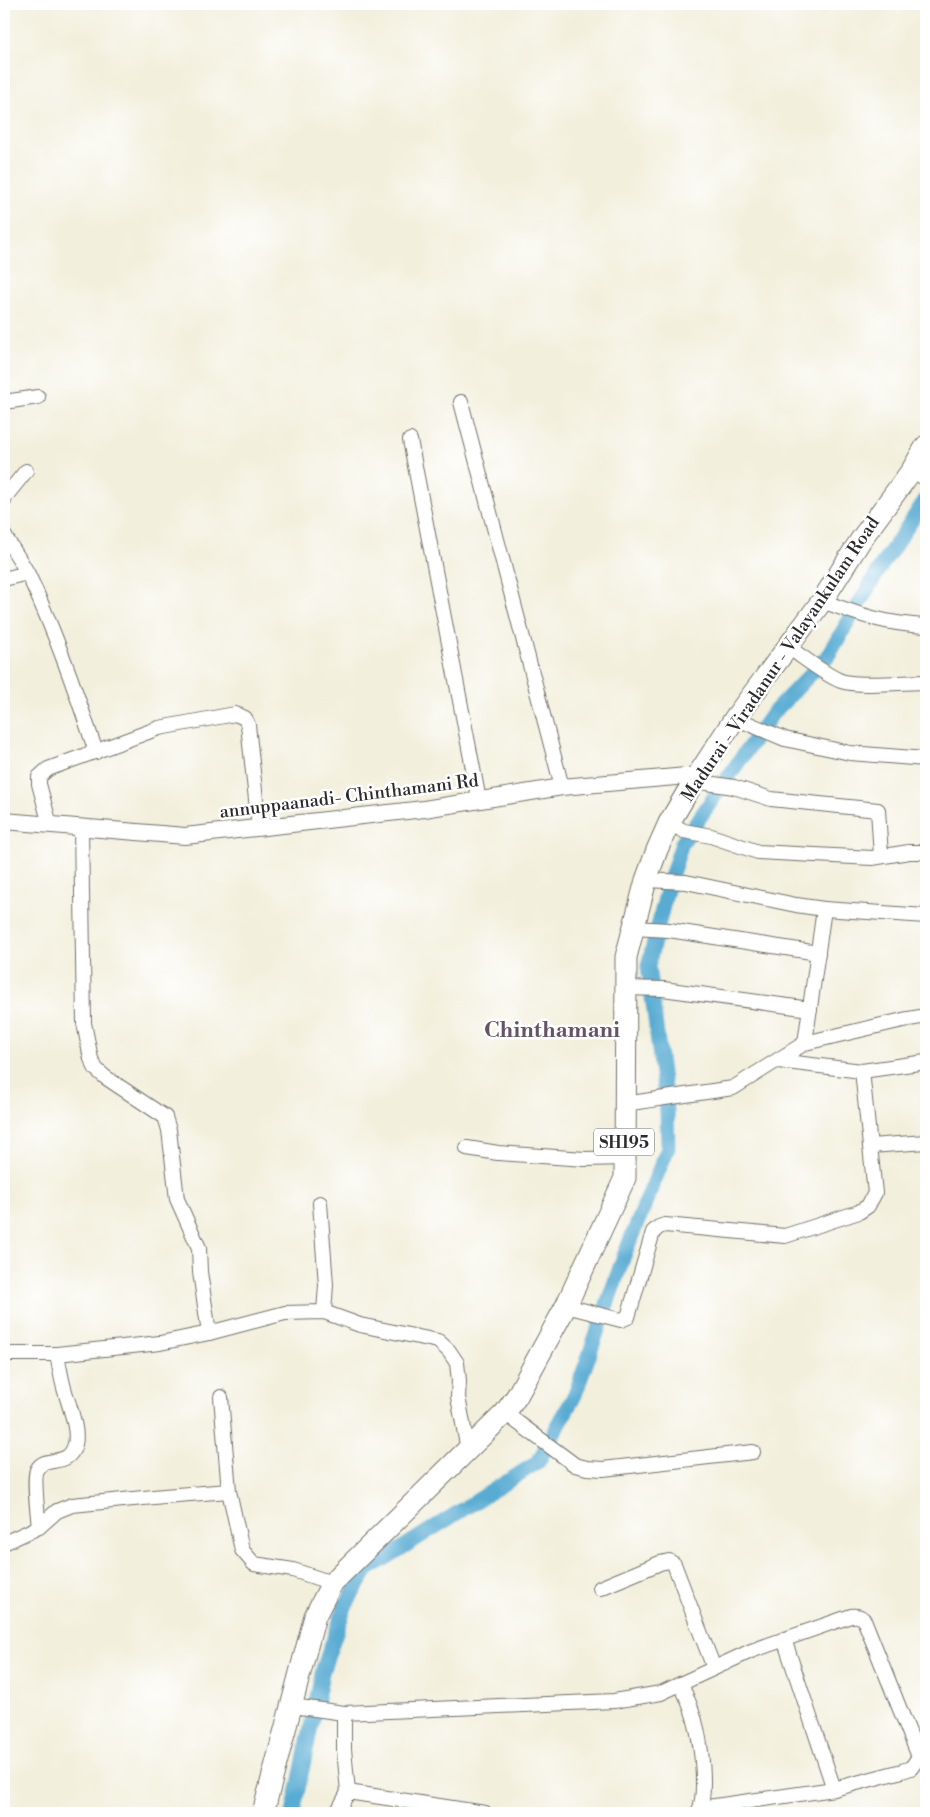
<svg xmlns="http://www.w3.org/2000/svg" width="930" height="1817" font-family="'Libre Bodoni',serif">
	<rect width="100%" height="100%" fill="#fff"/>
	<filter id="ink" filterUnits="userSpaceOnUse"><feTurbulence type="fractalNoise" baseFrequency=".02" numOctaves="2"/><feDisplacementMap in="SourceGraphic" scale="10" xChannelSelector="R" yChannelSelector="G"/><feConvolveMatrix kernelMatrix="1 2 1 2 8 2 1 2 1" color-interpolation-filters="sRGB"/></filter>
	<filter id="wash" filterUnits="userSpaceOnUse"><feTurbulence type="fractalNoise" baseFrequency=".0096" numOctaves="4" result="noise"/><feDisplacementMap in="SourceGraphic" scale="20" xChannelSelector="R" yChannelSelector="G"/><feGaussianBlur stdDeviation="1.12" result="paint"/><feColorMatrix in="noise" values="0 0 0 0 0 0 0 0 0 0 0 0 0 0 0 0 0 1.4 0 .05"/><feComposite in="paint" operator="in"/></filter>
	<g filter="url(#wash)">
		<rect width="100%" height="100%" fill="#f2efdc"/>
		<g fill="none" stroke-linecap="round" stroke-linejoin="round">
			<path stroke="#58abd3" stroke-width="15" d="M293,1813L323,1669L346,1604L367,1570L538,1462L575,1395L625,1253L668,1148L667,1111L648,966L668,886L682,843L772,714L828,656L883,563L926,499"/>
		</g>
	</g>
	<g filter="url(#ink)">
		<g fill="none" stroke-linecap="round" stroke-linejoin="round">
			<g stroke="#717069" stroke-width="16">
				<g id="minor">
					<path d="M4,402L38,397"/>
					<path d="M461,402L562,787"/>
					<path d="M410,440L479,800"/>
					<path d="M912,470L926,479"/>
					<path d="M4,501L5,497L26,471"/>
					<path d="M4,535C12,548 21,561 28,574C55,631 76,692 96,752"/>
					<path d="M4,579L27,573"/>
					<path d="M822,601C860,615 885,624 926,626"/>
					<path d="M788,647C803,657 825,675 841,681C858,687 906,682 926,682"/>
					<path d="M735,718L785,739L850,753L926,759"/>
					<path d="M694,781L734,787L771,799L878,810L881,856"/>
					<path d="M669,823L684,831L711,836L758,852L872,858L909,852H926"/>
					<path d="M50,825L39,784V777L48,769L159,728L235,714L245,718L248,725L259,828"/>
					<path d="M81,827L84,1023L91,1059L96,1069L105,1077L165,1117L169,1130L177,1199L199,1248L200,1272L209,1333"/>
					<path d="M646,880L686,882L796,905L824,909L805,1043"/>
					<path d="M824,909L926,916"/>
					<path d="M633,928L669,930L818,953"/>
					<path d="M625,988L663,989L810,1009"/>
					<path d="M778,1061L862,1071L926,1062"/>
					<path d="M624,1104L733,1088L805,1043L903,1020L926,1016"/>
					<path d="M870,1146L926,1142"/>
					<path d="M467,1148L498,1153L585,1159L624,1158"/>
					<path d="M320,1203L326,1285L324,1312"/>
					<path d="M566,1306L621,1320L628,1317L653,1232L659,1227L665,1225L785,1236L859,1212L868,1206L875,1193L862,1071"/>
					<path d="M4,1354H57L160,1343L209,1333L285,1313L324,1312L360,1325L438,1341L449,1351L457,1363L459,1381L458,1397L468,1450"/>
					<path d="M221,1397L229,1491L242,1550L254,1564L293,1570L332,1583"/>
					<path d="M505,1413L575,1465L587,1468L603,1469L753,1452"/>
					<path d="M39,1527C38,1516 33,1479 37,1470C45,1454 69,1469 75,1444C79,1429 68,1403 64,1388C61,1377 59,1365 57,1354"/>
					<path d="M4,1543L39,1527L57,1511L72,1505L164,1496L229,1491"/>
					<path d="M600,1588L660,1563L669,1561L674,1564L714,1668"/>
					<path d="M784,1639L834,1789L902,1771L911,1768L919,1757"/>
					<path d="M681,1684C686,1696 692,1708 695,1721C701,1742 708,1794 698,1813"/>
					<path d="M292,1706L344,1713L614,1701L661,1693L751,1651L851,1616C858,1615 862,1616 865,1622L919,1757L926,1751"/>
					<path d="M344,1713V1749L348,1792"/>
					<path d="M701,1808L834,1789"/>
					<path d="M337,1813L348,1792L485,1813"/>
				</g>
			</g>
			<g stroke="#717069" stroke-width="18">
				<path id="tertiary" d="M4,821L185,836L424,809L562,787L698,775"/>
			</g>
			<g stroke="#717069" stroke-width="23">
				<path id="primary" d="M263,1813L315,1616L332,1583L505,1413L517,1396L566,1306L625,1178L626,957L646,880L657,850L669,823L694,781L735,718L822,601L862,538L912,470L926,446"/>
			</g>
			<use href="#minor" stroke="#fff" stroke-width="14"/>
			<use href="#tertiary" stroke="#fff" stroke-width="16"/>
			<use href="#primary" stroke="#fff" stroke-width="21"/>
		</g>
	</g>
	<g text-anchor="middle" stroke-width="5" stroke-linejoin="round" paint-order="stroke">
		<rect fill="#fff" stroke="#6b6b6b" stroke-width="1" x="594" y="1128.5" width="60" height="27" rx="4"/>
		<g font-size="16" font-weight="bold" fill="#2b2b2b">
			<text x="624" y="1148">SH195</text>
		</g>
		<g font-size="18" fill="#2b2b2b" stroke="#fff">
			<text transform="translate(780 659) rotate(-56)" y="6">Madurai - Viradanur - Valayankulam Road</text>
			<text transform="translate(349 796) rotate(-7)" y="6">annuppaanadi- Chinthamani Rd</text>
		</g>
		<g font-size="22" font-weight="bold" fill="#655465" stroke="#fff">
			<text x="552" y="1037">Chinthamani</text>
		</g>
	</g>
	<rect width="930" height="1817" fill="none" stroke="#fff" stroke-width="20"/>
</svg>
